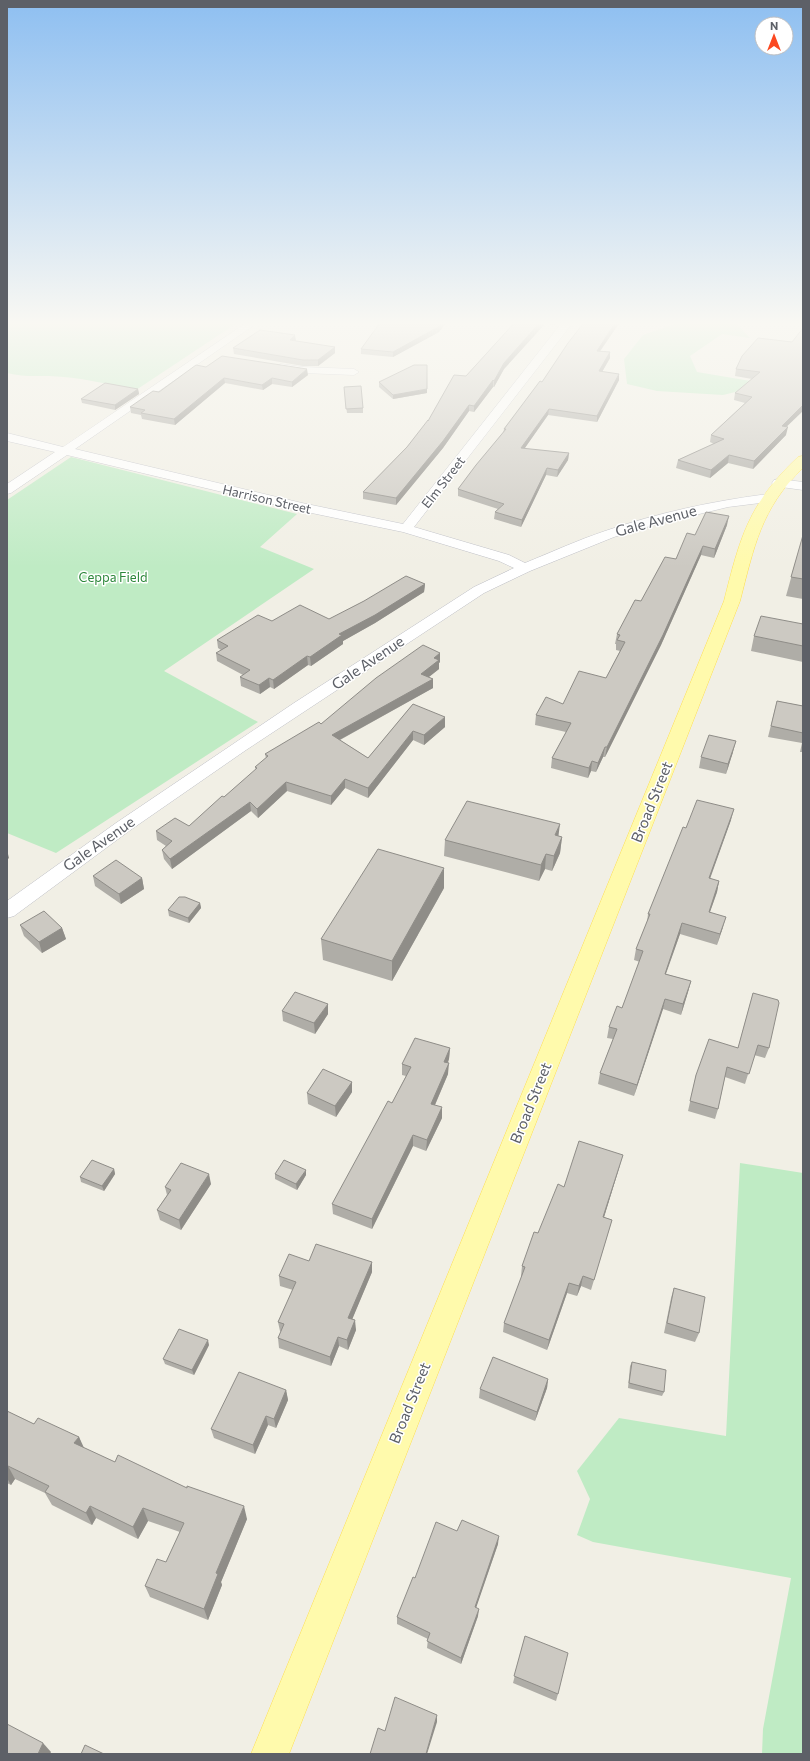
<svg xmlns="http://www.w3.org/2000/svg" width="810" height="1761" font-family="Commissioner,sans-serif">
	<rect width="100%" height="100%" fill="#f1efe5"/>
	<g fill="#bfebc4">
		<path d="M7,321H240L136,390C108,384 79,377 50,376C35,376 22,377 7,373Z"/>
		<path d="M683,321H721L736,323L750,338L722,334L690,356L697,372L768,384L723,395L657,391L627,384L624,359L643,335Z"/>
		<path d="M71,457L297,514L260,547L314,569L164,671L258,722L56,853L7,833V500Z"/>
		<path d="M740,1163L803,1173V1754H762L763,1729L791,1578L593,1542L577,1535L590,1499L577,1471L619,1418L726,1436Z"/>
	</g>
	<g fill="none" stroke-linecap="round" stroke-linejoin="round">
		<g stroke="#bdbec5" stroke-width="1">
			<g id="street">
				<path d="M249,321H260L75,449L302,503L403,524L560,325L542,323L541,321H574L414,527L509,555L525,563C552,552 578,540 605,531C657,513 713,501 768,494L773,495L774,498L773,501L768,502L728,507L650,526L614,537L530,571L484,593L246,750L129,831L14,916L7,918V901L116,823L294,703L474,587L514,568L499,561L403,532L302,511L67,455L11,493L7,494V484L55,452L7,441V433L63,447Z"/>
				<path d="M281,364L303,367L354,369L359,372L354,375L303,373L277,369L276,367Z"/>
			</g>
		</g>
		<g stroke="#bbbdc4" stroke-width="1">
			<path id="secondary" d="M779,479L803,482V490L774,486L772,483L774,480Z"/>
		</g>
		<g stroke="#ffdf50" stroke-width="1">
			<path id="primary" d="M803,456V468C761,508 754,547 740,601L289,1754H251L724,601C740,538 748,504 798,457Z"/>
		</g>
		<use href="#street" fill="#fff" fill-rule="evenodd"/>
		<use href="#secondary" fill="#fff" fill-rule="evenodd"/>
		<use href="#primary" fill="#fffaac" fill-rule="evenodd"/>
	</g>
	<g fill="#afada7">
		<path d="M382,320H448L439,332L393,357L361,354V349Z"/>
		<path d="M517,320H544V325L504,369L494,387H493L474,412L469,411L443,448L396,505L363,499V492L407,447L466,376Z"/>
		<path d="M586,320H650L648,324L620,322L600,351L610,352V358L602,372L619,380L597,422L548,415L524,449L569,453L568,460L557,477L546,475L521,527L494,519L495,512L498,509L458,496V489L503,433L504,429L542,382Z"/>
		<path d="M758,338L786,427V435L753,469L728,463L710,478L676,468L678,460L714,444L710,442L711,435L745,403L734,400L735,393L752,379L735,376L736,369Z"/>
		<path d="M296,341L335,347V353L318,366H303L234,354L233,348Z"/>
		<path d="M206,367L308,375L292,387L272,384L263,390L225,383L175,425L142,419L141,415L131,413L130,407L159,392Z"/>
		<path d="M379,382L427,393L393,399L379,387Z"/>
		<path d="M344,387L363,408V413H347Z"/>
		<path d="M138,389L139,394L115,410L82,403L81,399Z"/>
		<path d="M727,525L714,558L701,555L661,645L605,757H603L596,772L591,771L588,778L551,768L552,758L566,732L535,725L536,715L563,704L606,678L620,651L616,650V644H615L617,634L641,601L676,559L695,535Z"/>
		<path d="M803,535V599L786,596Z"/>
		<path d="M425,584L424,592L375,623L343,641V644L311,666L308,665L274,689L270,687L260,694L241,686L240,677L243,675L217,661L216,653L221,650L218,648L217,640L272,621L329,619Z"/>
		<path d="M803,624V662L751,651L754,636Z"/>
		<path d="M440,653V662L439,663V669L429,677L433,679V688L340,740L368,758L413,704L445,727L424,745L413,740L368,798L345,788L331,805L287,791L258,818L251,811L172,869L164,859L162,850L166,846L157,840L156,831L189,826L224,797L256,770L255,767L266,758L265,754L321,724Z"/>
		<path d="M777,701L803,706V752H800L802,743L768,737Z"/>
		<path d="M733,752L726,774L699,768L701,757Z"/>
		<path d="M731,820L710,879L719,881L717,892L710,912L723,927L717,945L680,934L666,974L691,981L688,992L681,1015L663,1009L634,1096L598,1084L600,1073L613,1039L607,1038L609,1027L622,1008L640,962L634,960L636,949L647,922L648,914L686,828Z"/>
		<path d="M558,836L562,837L560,853L552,871L545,869L539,881L444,856L445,840Z"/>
		<path d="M93,876L142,878L144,889L121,904L95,886Z"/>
		<path d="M444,888L392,981L323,960L321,939Z"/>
		<path d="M200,903L201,908L189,923L169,916L168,910Z"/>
		<path d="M20,925L62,928L66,939L42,953L24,936Z"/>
		<path d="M753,993L769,1048L765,1058L754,1055L745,1084L725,1077L718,1109L715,1119L688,1111L696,1075L738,1048Z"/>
		<path d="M282,1011L328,1014L315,1034L283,1021Z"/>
		<path d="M450,1048L449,1059L448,1063V1074L435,1105L442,1118L426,1151L413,1146L372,1229L333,1214L332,1204L392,1103L406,1076L402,1075V1064Z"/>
		<path d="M352,1082V1092L336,1117L308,1104L307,1093Z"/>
		<path d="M620,1165L604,1217L612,1220L591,1290L581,1286L577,1296L567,1293L547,1350L503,1332L504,1323L522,1276H521L522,1266L538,1233L564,1187Z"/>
		<path d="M114,1169L115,1174L104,1191L81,1182L80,1177Z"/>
		<path d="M275,1174L306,1175L297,1190L275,1179Z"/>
		<path d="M211,1184L181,1230L160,1220L157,1210L167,1195L165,1187Z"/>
		<path d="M309,1261L372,1262V1272L352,1319L356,1330L348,1350L339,1346L331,1366L279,1348L278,1338L281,1332L280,1331L278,1322L293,1290L280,1286L279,1276Z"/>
		<path d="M674,1288L699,1333L695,1342L664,1333L671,1298Z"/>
		<path d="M209,1345L194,1375L165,1364L163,1359Z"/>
		<path d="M632,1362L664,1392L662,1396L628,1388L630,1366Z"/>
		<path d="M548,1379L547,1388L535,1421L479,1398L480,1389Z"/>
		<path d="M286,1390L288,1400L276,1428L268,1425L255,1454L214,1438L211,1429Z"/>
		<path d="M7,1411L34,1424L79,1437L83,1448L115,1462L247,1519L221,1582L222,1585L208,1620L150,1597L145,1586L166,1562L180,1532L148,1521L138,1539L96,1518L92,1525L52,1505L45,1493L15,1479L11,1485L7,1483Z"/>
		<path d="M457,1531L498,1544L476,1607L478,1616L461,1664L427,1648L428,1639L397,1624V1617L415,1578Z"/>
		<path d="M525,1636L558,1694L556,1701L513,1683Z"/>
	</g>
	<g fill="#8f8d88">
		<path d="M444,320H448L439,332L393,357V352Z"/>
		<path d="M542,320H544V325L504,369L494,387V381L504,363Z"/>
		<path d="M617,320H620V322L596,357L597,351Z"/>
		<path d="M295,335L296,341L290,340Z"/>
		<path d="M335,347V353L318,366V360Z"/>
		<path d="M610,352V358L599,377V371Z"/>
		<path d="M307,369L308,375L292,387V382Z"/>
		<path d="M619,374V380L597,422V416Z"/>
		<path d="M224,378L225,383L175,425L174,419Z"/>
		<path d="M272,378V384L263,390L262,385Z"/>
		<path d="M493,380V387L474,412V406Z"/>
		<path d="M138,389L139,394L115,410V405Z"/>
		<path d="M427,389V393L393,399V395Z"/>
		<path d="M469,405V411L443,448L396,505V498Z"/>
		<path d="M803,405V411L780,433L782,426Z"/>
		<path d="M549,409L548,415L520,455L521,448Z"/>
		<path d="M788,427L786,435L753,469L754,461Z"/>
		<path d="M569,453L568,460L557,477L558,470Z"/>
		<path d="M729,455L728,463L710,478L711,470Z"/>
		<path d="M547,468L546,475L521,527L522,520Z"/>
		<path d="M729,516L727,525L714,558L715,549Z"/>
		<path d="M703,546L701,555L661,645L605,757L607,747Z"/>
		<path d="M425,584L424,592L375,623L343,641V644L311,666L310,657L339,634Z"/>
		<path d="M440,653V662L439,663V669L421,683V674L434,658Z"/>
		<path d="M307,656L308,665L274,689L273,680Z"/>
		<path d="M269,678L270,687L260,694L259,685Z"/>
		<path d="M433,679V688L332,744V735Z"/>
		<path d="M445,717V727L424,745V735Z"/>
		<path d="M413,731V740L368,798V788Z"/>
		<path d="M736,741L733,752L726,774L728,764Z"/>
		<path d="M605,747L603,757L596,772L598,763Z"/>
		<path d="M592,761L591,771L588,778L589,768Z"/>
		<path d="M345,779V788L331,805V796Z"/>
		<path d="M286,782L287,791L258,818L257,809Z"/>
		<path d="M250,802L251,811L172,869L170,859Z"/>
		<path d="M734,809L731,820L706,889L709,878Z"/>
		<path d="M560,824L558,839L555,835Z"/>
		<path d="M562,837L560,853L552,871L554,856Z"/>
		<path d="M7,850L9,858L7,860Z"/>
		<path d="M546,854L545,869L539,881L541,865Z"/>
		<path d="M444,868V888L392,981V961Z"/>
		<path d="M142,878L144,889L121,904L119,894Z"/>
		<path d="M719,881L717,892L706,923L709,912Z"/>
		<path d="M200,903L201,908L189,923L188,918Z"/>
		<path d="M726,917L723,927L717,945L720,934Z"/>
		<path d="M682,923L680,934L662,984L665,974Z"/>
		<path d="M62,928L66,939L42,953L39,942Z"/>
		<path d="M691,981L688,992L681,1015L683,1004Z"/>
		<path d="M665,999L663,1009L634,1096L637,1085Z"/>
		<path d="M328,1004V1014L315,1034L314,1023Z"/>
		<path d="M450,1048L449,1059L443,1073L444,1062Z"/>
		<path d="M449,1063L448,1074L431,1114V1104Z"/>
		<path d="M352,1082V1092L336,1117L335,1106Z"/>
		<path d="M442,1107V1118L426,1151L427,1140Z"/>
		<path d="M413,1135V1146L372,1229V1219Z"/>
		<path d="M623,1155L620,1165L601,1227L603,1217Z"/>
		<path d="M114,1169L115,1174L104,1191L102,1186Z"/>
		<path d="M306,1170V1175L297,1190L296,1184Z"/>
		<path d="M209,1174L211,1184L181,1230L179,1220Z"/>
		<path d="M372,1262V1272L349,1327L348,1318Z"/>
		<path d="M583,1276L581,1286L577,1296L579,1286Z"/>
		<path d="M569,1283L567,1293L547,1350L549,1340Z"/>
		<path d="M355,1320L356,1330L348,1350L347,1340Z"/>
		<path d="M338,1337L339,1346L331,1366L330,1357Z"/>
		<path d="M208,1340L209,1345L194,1375L192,1370Z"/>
		<path d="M548,1379L547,1388L535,1421L537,1412Z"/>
		<path d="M286,1390L288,1400L276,1428L274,1419Z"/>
		<path d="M266,1416L268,1425L255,1454L253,1445Z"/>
		<path d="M79,1437L85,1450L74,1443Z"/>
		<path d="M8,1466L15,1479L11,1485L7,1478V1467Z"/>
		<path d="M90,1506L96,1518L92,1525L86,1513Z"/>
		<path d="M244,1506L247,1519L221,1582L222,1585L208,1620L204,1609L216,1573Z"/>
		<path d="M143,1508L148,1521L138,1539L133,1527Z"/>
		<path d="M499,1536L498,1544L474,1614L475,1607Z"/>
		<path d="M479,1609L478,1616L461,1664V1658Z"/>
		<path d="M437,1715V1722L427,1754H426Z"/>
		<path d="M43,1743L51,1752L50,1754H38Z"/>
	</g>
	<g fill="#ccc9c2" stroke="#8f8d88">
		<path d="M382,320H444L440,326L393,352L361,349Z"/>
		<path d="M517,320H542L504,363L494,381L493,380L474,406L469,405L443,441L396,498L363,492L407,447L428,420V421L454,375L466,376Z"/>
		<path d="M586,320H617L597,351L610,352L599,371L619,374L597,416L549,409L521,448L569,453L558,470L547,468L522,520L495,512L504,504L458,489L476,465L506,429H504L540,381L542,382L568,343Z"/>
		<path d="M803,328V405L782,426L788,427L754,461L729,455L711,470L678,460L724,439L711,435L752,397L735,393L760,372L736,369L742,356L758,338L792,342Z"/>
		<path d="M260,330L295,335L290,340L335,347L318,360H303L233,348Z"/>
		<path d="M222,356L307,369L292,382L272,378L262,385L224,378L174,419L141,413L145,410L130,407L153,391L159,392L196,365L206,367Z"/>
		<path d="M414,365H427V389L393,395L379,382Z"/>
		<path d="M105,383L138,389L115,405L81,399Z"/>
		<path d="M361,386L363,408L346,409L344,387Z"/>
		<path d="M706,512L729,516L715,549L703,546L663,635L607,747H605L598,763L592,761L589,768L552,758L571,723L536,715L546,697L563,704L579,671L606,678L625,642L617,640L620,635L617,634L635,600L641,601L665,557L676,559L687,533L695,535Z"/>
		<path d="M803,535V579L791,577Z"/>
		<path d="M406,576L425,584L375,615L339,634L342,635L310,657L307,656L273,680L269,678L259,685L240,677L250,670L216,653L228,646L217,640L258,615L272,621L300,605L329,619L364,601Z"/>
		<path d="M761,616L803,624V646L754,636Z"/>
		<path d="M423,645L440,653L434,658L439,660L421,674L433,679L332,735L368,758L413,704L445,717L424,735L413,731L368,788L345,779L331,796L286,782L257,809L250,802L170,859L162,850L172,841L156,831L175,818L189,826L222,796L224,797L257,768L255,767L268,756L265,754L319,722L321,724L376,678Z"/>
		<path d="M777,701L803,706V733L771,726Z"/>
		<path d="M709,735L736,741L728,764L701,757Z"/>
		<path d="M697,800L734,809L709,878L719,881L709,912L726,917L720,934L682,923L665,974L691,981L683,1004L665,999L637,1085L600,1073L617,1029L609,1027L617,1006L622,1008L643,951L636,949L650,914H648L683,827L686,828Z"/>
		<path d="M467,801L560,824L555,835L562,837L554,856L546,854L541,865L445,840Z"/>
		<path d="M378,849L444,868L392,961L321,939Z"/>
		<path d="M116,860L142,878L119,894L93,876Z"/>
		<path d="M179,897H185L200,903L188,918L168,910Z"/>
		<path d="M44,911L62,928L39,942L20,925Z"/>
		<path d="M295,992L328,1004L314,1023L282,1011Z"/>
		<path d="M753,993L778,1000L779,1003L769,1048L758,1045L749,1074L727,1067L718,1109L690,1101L696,1075L709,1039L738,1048Z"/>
		<path d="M415,1038L450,1048L444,1062L449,1063L431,1104L442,1107L427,1140L413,1135L372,1219L332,1204L388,1101L392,1103L411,1067L402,1064Z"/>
		<path d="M323,1069L352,1082L335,1106L307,1093Z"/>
		<path d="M579,1141L623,1155L603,1217L612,1220L594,1280L583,1276L579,1286L569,1283L549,1340L504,1323L525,1267L522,1266L534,1232L538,1233L558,1184L564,1187Z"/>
		<path d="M92,1160L114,1169L102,1186L80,1177Z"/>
		<path d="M284,1160L306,1170L296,1184L275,1174Z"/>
		<path d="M181,1163L209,1174L179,1220L157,1210L171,1190L165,1187Z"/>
		<path d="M316,1244L372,1262L348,1318L355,1320L347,1340L338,1337L330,1357L278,1338L284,1324L278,1322L296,1282L279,1276L289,1254L309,1261Z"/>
		<path d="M674,1288L705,1297L699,1333L667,1323Z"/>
		<path d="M179,1329L208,1340L192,1370L163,1359Z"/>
		<path d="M493,1357L548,1379L537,1412L480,1389Z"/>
		<path d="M632,1362L666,1370L664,1392L629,1383Z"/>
		<path d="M239,1372L286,1390L274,1419L266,1416L253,1445L211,1429Z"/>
		<path d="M7,1411L34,1424L38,1418L79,1437L74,1443L115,1462L118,1455L187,1488V1486L244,1506L216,1573L218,1574L204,1609L145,1586L157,1559L166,1562L184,1523L143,1508L133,1527L90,1506L86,1513L45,1492L49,1486L8,1466L7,1467Z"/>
		<path d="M462,1520L499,1536L475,1607L479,1609L461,1658L427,1641L430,1633L397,1617L413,1577L415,1578L436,1522L457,1531Z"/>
		<path d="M525,1636L568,1653L558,1694L514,1676Z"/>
		<path d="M395,1697L437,1715L426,1754H370L378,1728L385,1731Z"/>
		<path d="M7,1724L43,1743L38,1754H7Z"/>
		<path d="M85,1745L104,1754H81Z"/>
	</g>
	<linearGradient id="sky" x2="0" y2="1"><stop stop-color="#8ebff1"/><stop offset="0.57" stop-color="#f9f8f3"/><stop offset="1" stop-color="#f9f8f3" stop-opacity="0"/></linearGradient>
	<rect width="810" height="567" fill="url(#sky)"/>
	<g text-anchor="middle" stroke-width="3" stroke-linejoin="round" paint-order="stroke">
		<g font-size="13" fill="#5d6067" stroke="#fff">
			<text transform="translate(443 482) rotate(-52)" y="5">Elm Street</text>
			<text transform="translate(267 499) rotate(13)" y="5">Harrison Street</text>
		</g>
		<g font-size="13" fill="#2c873a" stroke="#fff">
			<text x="113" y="582">Ceppa Field</text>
		</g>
		<g font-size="15" fill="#5d6067" stroke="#fff">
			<text transform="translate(656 521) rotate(-15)" y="5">Gale Avenue</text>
			<text transform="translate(368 663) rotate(-34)" y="5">Gale Avenue</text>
			<text transform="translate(652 802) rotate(-68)" y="5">Broad Street</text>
			<text transform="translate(99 844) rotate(-35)" y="5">Gale Avenue</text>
			<text transform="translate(531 1103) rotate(-68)" y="5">Broad Street</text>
			<text transform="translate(410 1403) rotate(-68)" y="5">Broad Street</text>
		</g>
	</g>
	<rect width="810" height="1761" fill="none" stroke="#5d6067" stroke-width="16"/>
	<g transform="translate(774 36)"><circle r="19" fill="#ffffff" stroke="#bebfc2"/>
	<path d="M0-3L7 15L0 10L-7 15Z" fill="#fb4821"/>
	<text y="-6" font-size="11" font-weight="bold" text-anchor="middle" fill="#5d6067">N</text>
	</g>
</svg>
